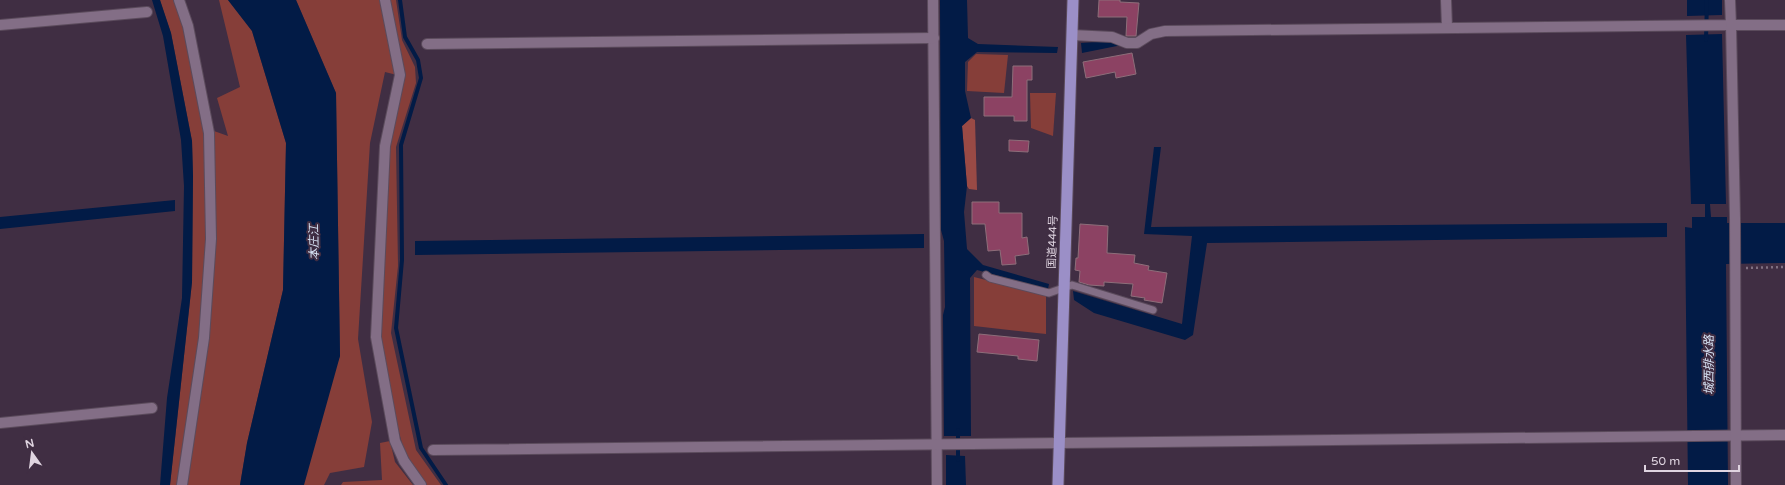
<svg xmlns="http://www.w3.org/2000/svg" width="1785" height="485" font-family="'Varela Round','Noto Sans JP',sans-serif">
	<rect width="100%" height="100%" fill="#402e43"/>
	<g fill="#863e39">
		<path d="M160,0H184L193,24L214,131L228,136L217,98L240,87L219,0H228L252,31L286,143L283,290L247,443L240,485H170L192,282L193,176L192,141L171,33Z"/>
		<path d="M296,0H396L402,40L415,67L416,83L396,147L398,266L391,333L416,450L441,485H425L405,454L398,429L379,332L389,143L397,75L385,72L370,143L358,339L372,422L364,467L330,473L324,485H289L340,356L336,93Z"/>
		<path d="M976,54L1008,55L1004,93L967,91L968,62Z"/>
		<path d="M1030,93H1056L1053,136L1031,128Z"/>
		<path d="M974,277L1046,295V334L974,326Z"/>
		<path d="M390,441L395,462L413,485H341L343,482L382,480L380,443Z"/>
	</g>
	<path fill="#994a45" d="M971,118L975,120L977,190L969,189L967,186L962,126Z"/>
	<g fill="#021b46">
		<path d="M152,0H160L171,33L192,141L193,176L192,282L170,485H160L167,398L182,298L184,186L181,140L163,36Z"/>
		<path d="M228,0H296L336,93L340,356L304,485H240L247,443L283,290L286,143L252,31Z"/>
		<path d="M940,0H967L968,38L978,44L1058,47L1057,53L977,52L965,62V91L971,118L962,126L967,186L964,212L967,249L983,265L1049,284L1048,289L977,270L970,278L971,436H944L943,315L945,307L944,241L941,230Z"/>
		<path d="M1687,0H1722V15L1687,16Z"/>
		<path d="M1722,34L1726,204H1710L1711,217H1727V223H1785V263L1726,264L1728,485H1688L1685,227L1692,228V217H1705V204H1691L1686,35Z"/>
		<path d="M1114,41L1122,45L1082,53L1081,43Z"/>
		<path d="M1154,147H1161L1151,227L1667,223V237L1207,243L1193,335L1185,340L1094,313L1074,300L1073,291L1182,324L1192,236L1144,234Z"/>
		<path d="M175,200V211L0,229V217Z"/>
		<path d="M924,234V248L415,255V241Z"/>
		<path d="M946,455L965,456L966,485H946Z"/>
	</g>
	<g fill="none" stroke-linecap="round" stroke-linejoin="round">
		<g stroke="#021b46" stroke-width="4">
			<path d="M400,0L405,37L418,60L421,78L401,145L402,260L396,328L421,448L446,485"/>
			<path d="M1706,40L1707,0"/>
			<path d="M958,430V460"/>
		</g>
	</g>
	<g fill="#8c4263" stroke="#8d6e7a">
		<path d="M1099,0H1120V2L1139,3L1136,36H1126L1127,17H1098Z"/>
		<path d="M1132,53L1136,74L1116,78L1115,72L1086,78L1083,62Z"/>
		<path d="M1013,66H1032V80H1027V121H1014V116H984V97H1012Z"/>
		<path d="M1009,140L1029,141L1028,152L1009,151Z"/>
		<path d="M972,202H999V213H1022V238L1027,237L1029,254L1015,256L1016,264L1002,265L1000,250L988,251L985,224H972Z"/>
		<path d="M1080,224L1108,226L1107,253L1135,255L1134,263L1149,266L1148,270L1167,273L1162,303L1144,300L1145,298L1131,296L1133,284L1104,282V286L1089,285L1079,282L1080,271L1075,270L1076,258H1078Z"/>
		<path d="M979,334L1039,340L1037,361L1018,359V356L977,352Z"/>
	</g>
	<g fill="none" stroke-linecap="round" stroke-linejoin="round">
		<g stroke="#5b4b5c" stroke-width="9">
			<path id="service" d="M986,275L990,278L1049,293L1072,285L1153,310"/>
		</g>
		<g stroke="#5b4b5c" stroke-width="12">
			<g id="minor">
				<path d="M179,0L188,26L209,133L211,239L204,338L182,485"/>
				<path d="M385,0L400,75L385,146L376,337L395,441L404,461L421,485"/>
				<path d="M933,0L937,485"/>
				<path d="M1446,0L1447,27"/>
				<path d="M0,25L147,12"/>
				<path d="M1072,35L1112,37L1127,43H1137L1151,34L1165,31L1731,25L1730,0"/>
				<path d="M427,44L934,38"/>
				<path d="M0,423L152,408"/>
				<path d="M433,450L1785,435"/>
				<path d="M1736,485L1735,218L1731,25H1785"/>
			</g>
		</g>
		<g stroke="#5b4b5c" stroke-width="13">
			<path id="trunk" d="M1058,485L1073,0"/>
		</g>
		<path stroke="#807182" stroke-width="2.5" stroke-dasharray="2 3" stroke-linecap="butt" d="M1746,268L1785,267"/>
		<use href="#service" stroke="#836e86" stroke-width="7"/>
		<use href="#minor" stroke="#836e86" stroke-width="10"/>
		<use href="#trunk" stroke="#9b8fc7" stroke-width="11"/>
	</g>
	<g text-anchor="middle" stroke-width="4" stroke-linejoin="round" paint-order="stroke">
		<g font-size="11" fill="#dfd4e0" stroke="#402e43">
			<text transform="translate(1052 242) rotate(-88)" y="4">国道444号</text>
		</g>
		<g font-size="12" font-style="italic" fill="#d7e3f5" stroke="#402e43">
			<text transform="translate(314 242) rotate(-91)" y="4">本庄江</text>
			<text transform="translate(1709 365) rotate(-90)" y="4">城西排水路</text>
		</g>
	</g>
	<g transform="translate(32 453) rotate(346)" stroke="#402e43" stroke-width="3" paint-order="stroke">
	<path d="M0-3L7 15L0 10L-7 15Z" fill="#dfd4e0"/>
	<text y="-6" font-size="11" font-weight="bold" text-anchor="middle" fill="#dfd4e0">N</text>
	</g>
	<path d="M1645 465v6h94v-6" fill="none" stroke="#dfd4e0" stroke-width="2"/>
	<text x="1651" y="465" font-size="12" fill="#dfd4e0" stroke="#402e43" stroke-width="3" paint-order="stroke">50 m</text>
</svg>
